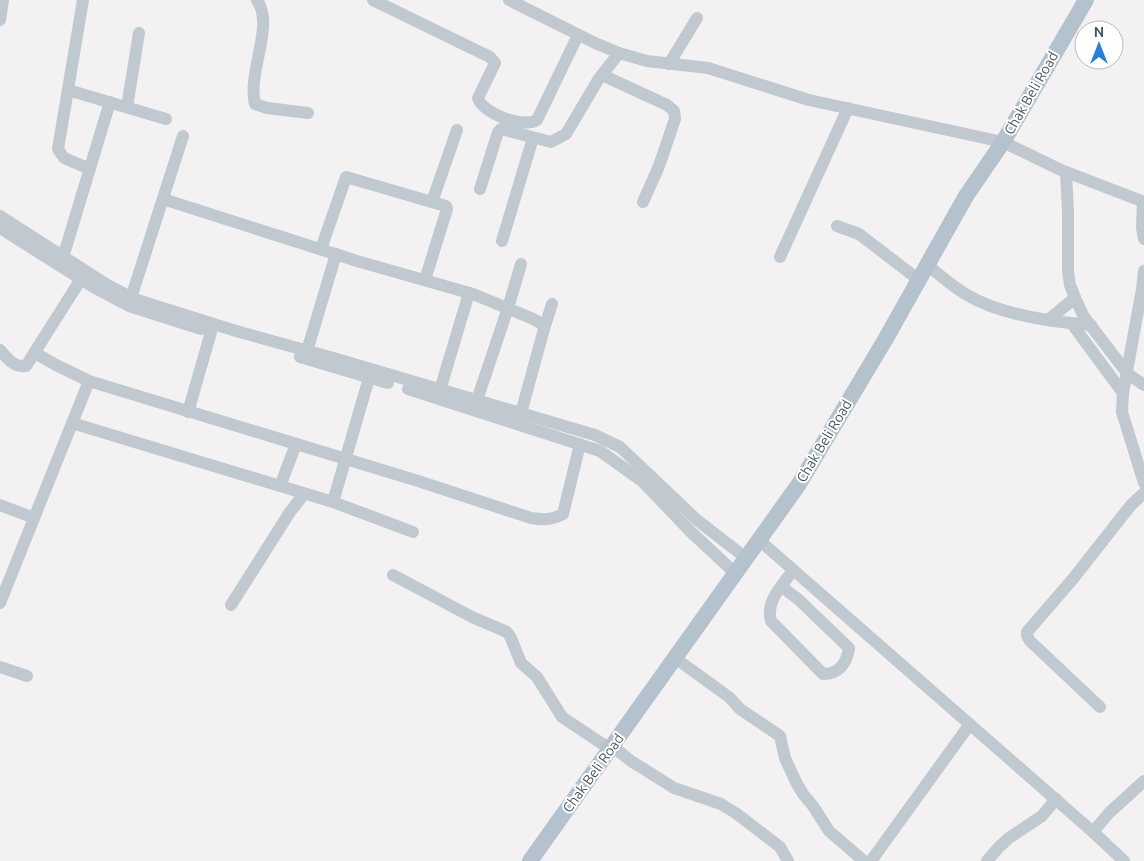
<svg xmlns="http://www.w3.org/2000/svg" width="1144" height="861" font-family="Ubuntu,sans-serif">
	<rect width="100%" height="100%" fill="#f3f1f1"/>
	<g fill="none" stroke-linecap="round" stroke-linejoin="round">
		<g stroke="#c0c9cf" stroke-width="12">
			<path d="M83,0L58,149L64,158L90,169"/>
			<path d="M257,0C275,26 247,72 255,104L267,108L308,113"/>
			<path d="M373,0L490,57L495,63L478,98C482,113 523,129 537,120L578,35"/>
			<path d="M509,0L595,43L619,53L647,61L708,68L809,100L1003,142L1061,170L1144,202"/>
			<path d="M0,20L3,0"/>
			<path d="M669,64L697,18"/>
			<path d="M602,75L667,105L674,111L675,119L659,166L643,202"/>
			<path d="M68,90L166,119"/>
			<path d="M127,107L139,33"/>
			<path d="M1066,172L1068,212V271L1070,285L1076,300L1084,317L1128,374L1144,385"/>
			<path d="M480,189L498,132L501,129L551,142L566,134L598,80L619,53"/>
			<path d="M163,199L357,261L473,294L531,318L542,324L544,329L521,413"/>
			<path d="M1143,201L1142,228L1144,239"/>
			<path d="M432,202L457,130"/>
			<path d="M0,216L106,284L134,299L236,331L337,359L595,435L620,447L697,520L746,558"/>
			<path d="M837,226L859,234L919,280"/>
			<path d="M0,228L95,288L129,306L201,329"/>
			<path d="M502,241L533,138"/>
			<path d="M321,249L346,177L432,202L446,206L447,209L425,280"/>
			<path d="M780,257L848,108"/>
			<path d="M61,264L110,102"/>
			<path d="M927,265C940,275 953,287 967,295C1001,315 1052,322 1091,325"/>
			<path d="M1144,271L1142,289L1123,393L1122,412L1144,483"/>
			<path d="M131,298L183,136"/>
			<path d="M1048,320L1075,298"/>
			<path d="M1072,324L1123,393"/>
			<path d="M544,329L552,304"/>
			<path d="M0,350C7,358 14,368 26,366L81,279"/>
			<path d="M307,351L336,254"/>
			<path d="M35,353L56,365L89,381L415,480L531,518C543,520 552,520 563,514L580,444"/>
			<path d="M300,357L388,383"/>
			<path d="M408,389L600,451L642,481L690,531L735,573"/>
			<path d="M440,390L469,293"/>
			<path d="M477,400L508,308L521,264"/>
			<path d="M188,412L211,332"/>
			<path d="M72,423L333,502L413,532"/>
			<path d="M280,486L296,444"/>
			<path d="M333,502L369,378"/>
			<path d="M0,505L34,518"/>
			<path d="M759,540L1093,832L1124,861"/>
			<path d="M393,575L472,617L507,632L511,638L521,663L537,677L562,717L610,749"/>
			<path d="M782,587L798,599L849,648C847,663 839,674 823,674L771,621C765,601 783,585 793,570"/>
			<path d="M0,603L89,381"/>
			<path d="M231,605L290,512L304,494"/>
			<path d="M675,658L729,697L740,709L780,736L785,758L796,782L803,794L813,806L829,831L864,861"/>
			<path d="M0,667L27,676"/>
			<path d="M1100,707L1030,641L1027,636V632L1072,580L1131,505L1144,493"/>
			<path d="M612,746L631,761L674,788L721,804L737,814L780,847L788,861"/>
			<path d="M1093,832L1109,813L1144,781"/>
			<path d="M871,861L970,724"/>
			<path d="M987,861L999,847L1009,838L1042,816L1056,799"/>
		</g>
		<path stroke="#b3c2cd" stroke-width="16" d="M530,861L799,484L885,340L966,196L1003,142L1086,0"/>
	</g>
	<g text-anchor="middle" stroke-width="4" stroke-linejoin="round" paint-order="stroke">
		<g font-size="14" fill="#4a565d" stroke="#fff">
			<text transform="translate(1031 93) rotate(-60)" y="5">Chak Beli Road</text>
			<text transform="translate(824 441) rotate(-59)" y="5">Chak Beli Road</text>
			<text transform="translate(593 773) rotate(-54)" y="5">Chak Beli Road</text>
		</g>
	</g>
	<g transform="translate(1099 45)"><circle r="24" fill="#ffffff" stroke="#b7bbbe"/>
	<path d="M0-4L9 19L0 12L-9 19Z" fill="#2780d8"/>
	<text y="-8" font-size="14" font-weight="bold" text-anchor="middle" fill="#4a565d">N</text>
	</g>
</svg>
